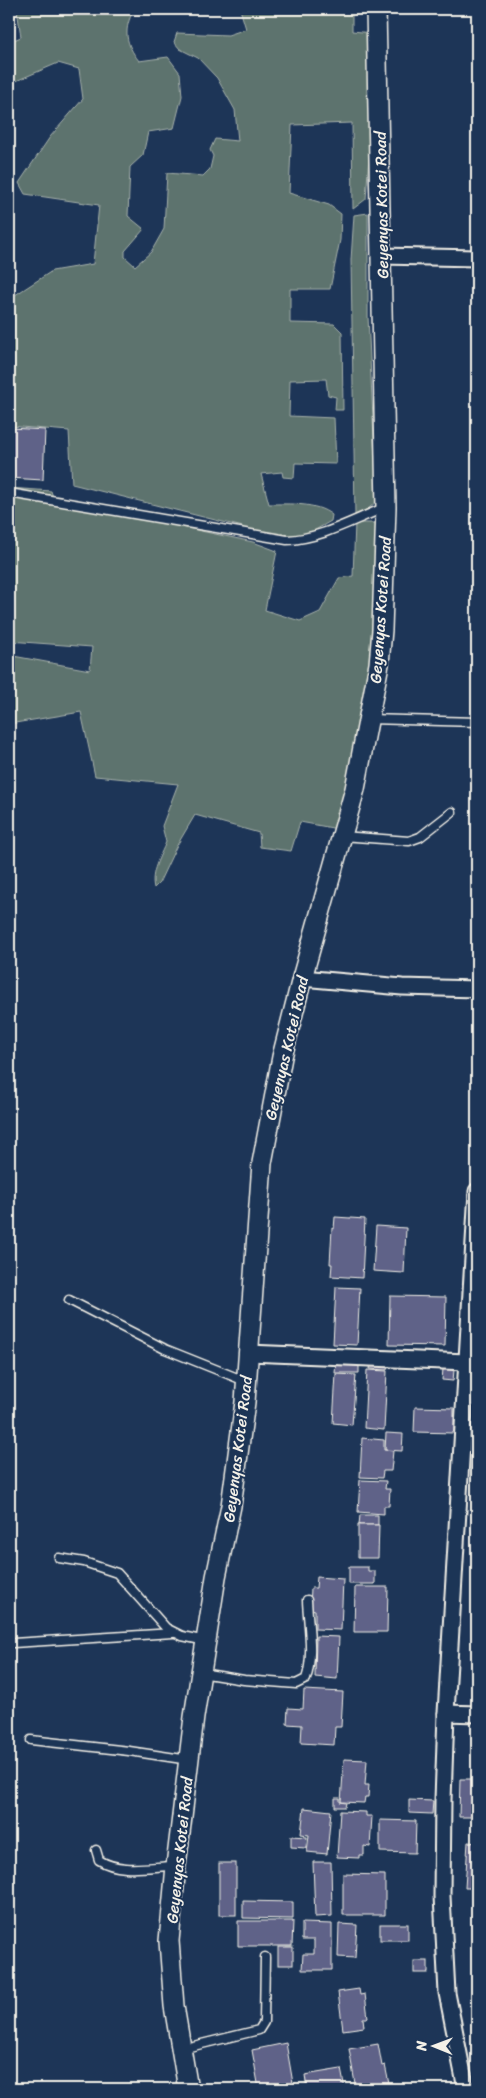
<svg xmlns="http://www.w3.org/2000/svg" width="486" height="2098" font-family="Sriracha,sans-serif">
	<rect width="100%" height="100%" fill="#1d3557"/>
	<filter id="ink" filterUnits="userSpaceOnUse"><feTurbulence type="fractalNoise" baseFrequency=".02" numOctaves="2"/><feDisplacementMap in="SourceGraphic" scale="10" xChannelSelector="R" yChannelSelector="G"/><feConvolveMatrix kernelMatrix="1 2 1 2 8 2 1 2 1" color-interpolation-filters="sRGB"/></filter>
	<g filter="url(#ink)">
		<g fill="#5d736e" stroke="#a8b2ab">
			<path d="M17,9H134C123,30 125,43 139,61L168,57L180,73L182,96L174,128L148,132L143,155L130,167L128,216L144,229L125,251V257L135,266L151,252L164,229L167,173L203,176L210,169L213,156L210,150L215,139L238,141L235,110L217,78L198,58L180,49L174,42L177,33L228,35L246,29L240,9H352V31L372,33L371,127L366,199L353,209L352,123L292,125L289,193L329,205L341,214L340,240L330,289H290V323L334,324L342,332L343,410H335L336,397L328,395L326,379L290,380L289,416L334,418L336,464L295,463L294,478L283,477L282,472L261,474L269,504C289,504 316,502 332,515L331,521L303,537H288L246,532L243,527L72,484L69,431L9,426V299L52,271L93,264L99,205L25,194L19,183L50,137L83,99L79,69L58,63L9,84V42L21,37Z"/>
			<path d="M368,213V317L377,501L368,509L355,515L351,260L354,215Z"/>
			<path d="M9,488L51,491L54,500L253,542L277,551L265,610L300,621L320,612L339,578L353,576L355,523H379L371,676L338,829L300,822L291,851L260,847L259,833L195,815L176,847L159,883L154,888C150,872 160,857 166,842L162,826L178,784L95,776L81,712L9,724V658L13,656L90,670L92,647L9,641V571L12,523L9,522Z"/>
		</g>
		<g fill="#5e6288" stroke="#f4f1e8">
			<path d="M10,428L45,430L43,480L9,478Z"/>
			<path d="M335,1217L365,1219L362,1278L331,1276L332,1264H330L332,1228L334,1229Z"/>
			<path d="M376,1226L406,1228L404,1273L373,1271Z"/>
			<path d="M336,1287L360,1288L357,1345L333,1344Z"/>
			<path d="M390,1296L446,1297L445,1346L389,1345Z"/>
			<path d="M336,1363H359V1373H335Z"/>
			<path d="M371,1363L388,1364L387,1370L370,1369Z"/>
			<path d="M443,1369L454,1370L453,1381L442,1380Z"/>
			<path d="M367,1370L387,1371L384,1430L364,1428Z"/>
			<path d="M336,1374L356,1375L352,1425L333,1423Z"/>
			<path d="M415,1407L454,1408V1433L414,1432Z"/>
			<path d="M386,1433L403,1434L402,1451L385,1450Z"/>
			<path d="M362,1438L384,1440V1450L393,1451L391,1471H383L382,1478L360,1477Z"/>
			<path d="M360,1480L386,1481L385,1489H390L389,1506H384V1514L358,1512Z"/>
			<path d="M360,1515H378V1525H359Z"/>
			<path d="M358,1525H379L378,1558H358Z"/>
			<path d="M349,1567H368V1571H375V1584H349Z"/>
			<path d="M317,1577L343,1579L341,1630L315,1629V1610L310,1609L311,1588H316Z"/>
			<path d="M355,1587H388L387,1632H354Z"/>
			<path d="M316,1636L339,1637L337,1679L315,1677Z"/>
			<path d="M477,1650V1702H475Z"/>
			<path d="M304,1690L343,1692L341,1727H335L334,1745L301,1743L302,1725L287,1724L288,1708L303,1709Z"/>
			<path d="M344,1759L367,1760L365,1785H369L368,1797H365L364,1803L341,1802Z"/>
			<path d="M460,1779H477V1817H459Z"/>
			<path d="M335,1798H340V1802L346,1803L345,1807H335Z"/>
			<path d="M409,1800L433,1801L432,1814L409,1813Z"/>
			<path d="M304,1808L331,1811L327,1854L307,1852L309,1835L301,1834Z"/>
			<path d="M340,1811L366,1812V1816H372L370,1847L364,1846V1855H359V1858L337,1857Z"/>
			<path d="M380,1820L416,1821L415,1853L380,1852Z"/>
			<path d="M291,1836L307,1837L306,1848L291,1847Z"/>
			<path d="M468,1842L477,1843V1888H465Z"/>
			<path d="M313,1862H331L332,1916L315,1917Z"/>
			<rect x="219" y="1863" width="17" height="52"/>
			<path d="M343,1874L385,1875V1915H343Z"/>
			<path d="M243,1901L293,1902V1919L243,1918Z"/>
			<path d="M238,1921H293L292,1946H238Z"/>
			<path d="M302,1923L332,1924V1970H302L303,1954H314V1940H302Z"/>
			<path d="M339,1924L357,1925L355,1958L338,1957Z"/>
			<rect x="380" y="1924" width="28" height="16"/>
			<rect x="278" y="1947" width="15" height="18"/>
			<rect x="414" y="1961" width="14" height="12"/>
			<path d="M359,1989L360,1995L365,1994L368,2018H363L364,2027L343,2030L338,1992Z"/>
			<path d="M286,2043L294,2089H259L252,2050Z"/>
			<path d="M378,2044L382,2066L385,2065L389,2084L385,2085V2089H356L349,2049Z"/>
			<path d="M341,2069L345,2089H307L305,2075Z"/>
		</g>
		<g fill="none" stroke-linecap="round" stroke-linejoin="round">
			<g stroke="#f4f1e8" stroke-width="11">
				<g id="service">
					<path d="M9,493L287,540C320,539 353,520 384,508"/>
					<path d="M369,719L477,722"/>
					<path d="M342,836L409,841L420,837L452,812"/>
					<path d="M69,1300L165,1349L245,1381"/>
					<path d="M59,1558L84,1562L117,1573L166,1628L182,1636L206,1641"/>
					<path d="M13,1643L173,1633"/>
					<path d="M201,1673L244,1680L296,1684L306,1679C314,1655 308,1625 307,1600"/>
					<path d="M31,1740L129,1751L189,1760"/>
					<path d="M96,1850L99,1860C121,1874 151,1866 176,1866"/>
					<path d="M181,2049L259,2030L264,2022L265,1957"/>
				</g>
			</g>
			<g stroke="#f4f1e8" stroke-width="19">
				<g id="minor">
					<path d="M381,256L477,258"/>
					<path d="M302,978L402,987L477,989"/>
					<path d="M248,1353L467,1362"/>
					<path d="M446,1713L477,1714"/>
					<path d="M466,2089L447,1993L442,1896L443,1800L446,1713L477,1191"/>
				</g>
			</g>
			<g stroke="#f4f1e8" stroke-width="22">
				<path id="tertiary" d="M188,2089L174,2006L169,1941L176,1866L194,1717L216,1577L231,1506L245,1402L262,1163L282,1057L302,978L355,789L379,664L382,630L386,507L376,9"/>
			</g>
			<use href="#service" stroke="#1d3557" stroke-width="8"/>
			<use href="#minor" stroke="#1d3557" stroke-width="15"/>
			<use href="#tertiary" stroke="#1d3557" stroke-width="19"/>
		</g>
	</g>
	<g text-anchor="middle" stroke-width="4" stroke-linejoin="round" paint-order="stroke">
		<g font-size="16" fill="#f4f1e8" stroke="#1d3557">
			<text transform="translate(381 205) rotate(-91)" y="6">Geyenyas Kotei Road</text>
			<text transform="translate(380 610) rotate(-86)" y="6">Geyenyas Kotei Road</text>
			<text transform="translate(286 1048) rotate(-77)" y="6">Geyenyas Kotei Road</text>
			<text transform="translate(237 1449) rotate(-83)" y="6">Geyenyas Kotei Road</text>
			<text transform="translate(179 1850) rotate(-84)" y="6">Geyenyas Kotei Road</text>
		</g>
	</g>
	<rect width="486" height="2098" fill="none" stroke="#1d3557" stroke-width="30"/>
	<rect x="15" y="15" width="456" height="2068" fill="none" stroke="#f4f1e8" stroke-width="2" filter="url(#ink)"/>
	<g transform="translate(434 2046) rotate(271)" stroke="#1d3557" stroke-width="4" paint-order="stroke">
	<path d="M0-4L9 19L0 12L-9 19Z" fill="#f4f1e8"/>
	<text y="-8" font-size="14" font-weight="bold" text-anchor="middle" fill="#f4f1e8">N</text>
	</g>
</svg>
